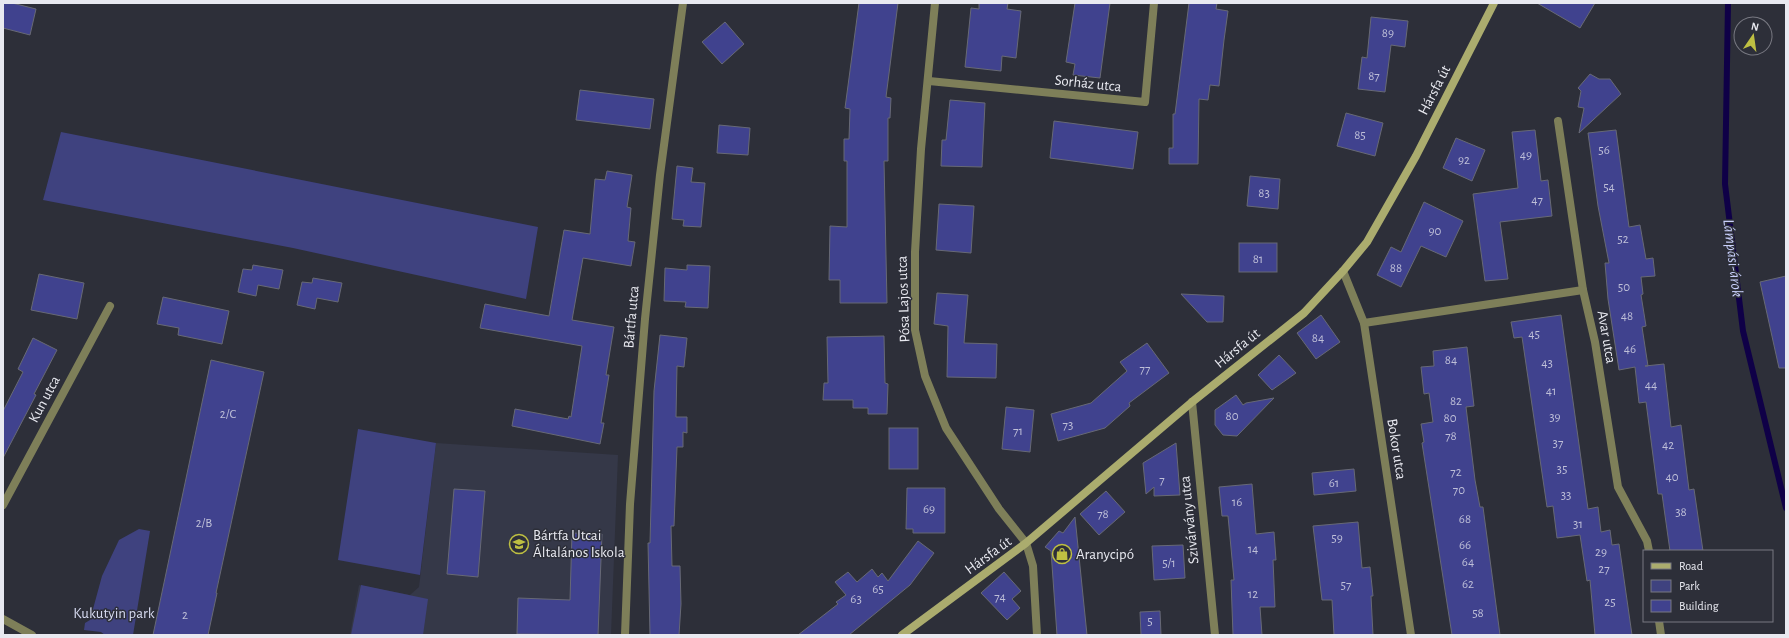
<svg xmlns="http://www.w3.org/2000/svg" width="1789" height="638" font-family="'Alegreya Sans',sans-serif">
	<rect width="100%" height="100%" fill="#2d2f39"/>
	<path fill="#353848" d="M436,443L618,455L611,635H350L359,585L410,595L419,587Z"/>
	<g fill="#3f427f">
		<path d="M61,132L538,227L526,299L293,248L43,200Z"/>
		<path d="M358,429L436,443L420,575L338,560Z"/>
		<path d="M139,529L150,531L133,635H105L101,632L84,630L85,623L90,620L102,576L119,540Z"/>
		<path d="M361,585L428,599L423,635H351Z"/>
	</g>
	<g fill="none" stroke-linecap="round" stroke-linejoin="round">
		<path stroke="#0f0047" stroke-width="6" d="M1728,3L1725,184L1743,331L1786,508"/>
	</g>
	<g fill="#40428e" stroke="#676975">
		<path d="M3,3H12L36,9L30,35L3,28Z"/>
		<path d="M859,3H898L886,97L891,98L890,118H888V161H884L887,303H840V280H829L830,226L847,227V161H844V139H849L850,109L845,108Z"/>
		<path d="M979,3H1008L1007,9L1021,11L1016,58L1002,56L1001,71L965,67L971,8L979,9Z"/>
		<path d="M1075,3H1110L1100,78L1073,75L1075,64L1066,62Z"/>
		<path d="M1189,3H1217L1216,9L1228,11L1224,40L1219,86L1210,85L1208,100L1199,99L1198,164H1169V148H1173V114H1175Z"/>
		<path d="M1537,3H1595L1580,28Z"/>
		<path d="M1371,17L1408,21L1405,47L1391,45L1385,92L1358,89L1362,57L1367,58Z"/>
		<path d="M725,22L744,44L722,64L702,42Z"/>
		<path d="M1590,74L1599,79H1610L1621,94L1579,133L1584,108L1578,107L1581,91L1578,88Z"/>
		<path d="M580,90L654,99L650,129L576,120Z"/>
		<path d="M950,100L985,103L982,167L941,166L942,140H946Z"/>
		<path d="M1346,113L1383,123L1375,156L1337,146Z"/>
		<path d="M1054,121L1138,132L1133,169L1050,158Z"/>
		<path d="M719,125L750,128L748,155L717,153Z"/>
		<path d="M1535,130L1541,181L1548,180L1552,216L1500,222L1508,279L1485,281L1473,194L1518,188L1512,132Z"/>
		<path d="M1616,130L1629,227L1640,225L1646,259L1653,258L1655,276L1641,277L1643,294L1641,295L1646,326L1642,327L1648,366H1645L1664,364L1671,427L1681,425L1689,490L1694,489L1703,551H1670L1662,494H1658L1646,402L1639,403L1635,367L1619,370L1608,299L1605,263H1609L1598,206L1588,133Z"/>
		<path d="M1456,138L1485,150L1472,181L1443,168Z"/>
		<path d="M677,166L693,168L691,182L705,183L701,227L683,226L684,220L672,219Z"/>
		<path d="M607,171L632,175L627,207L631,208L628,241L635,242L631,266L583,258L572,320L614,327L606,375H609L601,423H604L600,444L512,426L515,409L568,419L569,416L571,417L582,346L480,328L485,304L549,316L564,230L590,234L595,179L605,180Z"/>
		<path d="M1250,176L1280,179L1278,209L1247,206Z"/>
		<path d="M1424,202L1463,221L1446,257L1421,246L1401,287L1377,275L1391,247L1401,252Z"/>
		<path d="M939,204L974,206L971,253L936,250Z"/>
		<rect x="1239" y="243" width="38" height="29"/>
		<path d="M253,265L283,270L279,289L258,285L256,296L238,292L243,269L252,270Z"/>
		<path d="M687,265L710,266L708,308L685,307L686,302L664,301L665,268L687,270Z"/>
		<path d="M39,274L84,283L77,319L31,310Z"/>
		<path d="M1786,276V368H1779L1760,282Z"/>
		<path d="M313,278L342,283L338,302L317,298L315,309L297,305L302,282L312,283Z"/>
		<path d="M937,293L968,295L964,343L997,344L996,378L947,377L948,326L934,324Z"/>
		<path d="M1181,294L1224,296L1223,322H1207Z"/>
		<path d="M163,297L229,311L222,344L178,335L179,328L157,324Z"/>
		<path d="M1321,315L1340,342L1316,359L1297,333Z"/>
		<path d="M1561,315L1588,509L1598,507L1601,532L1610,530L1612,545L1619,544L1632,635H1595L1590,580L1587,581L1580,535L1557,538L1553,506L1547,507L1522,337L1514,338L1511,322Z"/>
		<path d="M660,335L687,338L684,367L677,366L676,417H687V433L683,432V447H677L674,526H671L672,566H680L681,604L679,635H650L648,543H650L654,391Z"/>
		<path d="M884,336L885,383L888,384L887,414H868V408H853V400H823L824,383H828L827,337Z"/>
		<path d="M33,338L57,350L34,394L36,395L3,458V411L23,372L18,369Z"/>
		<path d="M1147,343L1169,373L1129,403L1130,406L1105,428L1058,441L1051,414L1091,403L1127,371L1120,362Z"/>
		<path d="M1467,347L1474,406L1466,407L1475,480L1480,507H1483L1500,635H1452L1422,443L1424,442L1421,424L1433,422L1429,393L1424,394L1421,367L1434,366L1433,351Z"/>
		<path d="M1279,355L1296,373L1272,390L1258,375Z"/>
		<path d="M211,360L264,372L216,593H217L208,635H153Z"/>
		<path d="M1236,395L1243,405L1246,403L1274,398L1237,436L1223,435L1215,425V410Z"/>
		<path d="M1006,407L1034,410L1030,452L1002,449Z"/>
		<rect x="889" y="428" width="29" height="41"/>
		<path d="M1176,443L1180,495L1154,496V487L1146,494L1143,463Z"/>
		<path d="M1354,469L1356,491L1314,495L1312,473Z"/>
		<path d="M1252,484L1256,534L1274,532L1276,560H1273L1275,607H1260L1262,635H1233L1231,580H1234L1228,516H1222L1219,487Z"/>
		<path d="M907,488H945V533H913V529H906Z"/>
		<path d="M454,489L485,491L478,577L447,574Z"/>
		<path d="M1106,491L1125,512L1099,535L1080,514Z"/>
		<path d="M1075,517L1087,635H1057L1051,551L1045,547L1059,531L1063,533Z"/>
		<path d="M1358,522L1362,568L1370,567L1373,596H1371L1373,635H1334L1332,600H1322L1313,526Z"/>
		<path d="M572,533L602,534L598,635L517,634L518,598L570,600Z"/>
		<path d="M918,541L934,553L910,585L849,635H798L838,604L836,602L846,595L835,582L848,572L857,582L872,569L878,577L882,573L888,581Z"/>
		<path d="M1183,545L1185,578L1154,580L1152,546Z"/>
		<path d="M1004,572L1021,591L1012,599L1020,608L1007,620L981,593Z"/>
		<path d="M1160,611L1161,635H1141L1140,612Z"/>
	</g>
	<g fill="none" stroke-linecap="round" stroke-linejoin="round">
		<g stroke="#7e7f59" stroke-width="8">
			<path d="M935,3L921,149L915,252V330L925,376L946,428L999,509L1026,543L1033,566L1037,635"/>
			<path d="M929,81L1145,102L1154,3"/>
			<path d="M1558,121L1583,290L1595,342L1618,487L1647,541L1649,551"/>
			<path d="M1343,271L1364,323L1411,635"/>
			<path d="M1364,323L1583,290"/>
			<path d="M1192,402L1215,635"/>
			<path d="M3,505L110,306"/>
			<path d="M3,619L32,635"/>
			<path d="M1659,621L1661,635"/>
			<path d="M625,635L630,504L645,319L660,175L683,3"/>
		</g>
		<path stroke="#abac6e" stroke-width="8" d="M902,635L1026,543L1192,402L1304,313L1343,271L1367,242L1416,156L1494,3"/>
	</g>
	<defs>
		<g id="school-ring" transform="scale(1)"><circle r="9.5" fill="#2d2f39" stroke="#bebf42" stroke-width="1.5"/><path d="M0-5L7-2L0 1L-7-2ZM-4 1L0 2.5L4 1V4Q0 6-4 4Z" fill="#bebf42"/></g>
		<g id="shop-ring" transform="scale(1)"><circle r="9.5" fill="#2d2f39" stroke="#bebf42" stroke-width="1.5"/><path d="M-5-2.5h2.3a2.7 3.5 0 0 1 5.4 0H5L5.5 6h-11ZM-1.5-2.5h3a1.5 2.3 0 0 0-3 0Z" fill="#bebf42"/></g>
	</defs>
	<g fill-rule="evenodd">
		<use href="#school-ring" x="519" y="544"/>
		<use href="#shop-ring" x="1062" y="554"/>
	</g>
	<g text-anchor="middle" stroke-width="3" stroke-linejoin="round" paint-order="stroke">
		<g font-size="13" fill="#bebfd8">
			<text x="1388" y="37">89</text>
			<text x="1374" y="80">87</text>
			<text x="1360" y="139">85</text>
			<text x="1604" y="154">56</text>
			<text x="1526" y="159">49</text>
			<text x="1464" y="164">92</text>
			<text x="1609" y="191">54</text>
			<text x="1264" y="197">83</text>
			<text x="1537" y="204">47</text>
			<text x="1435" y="235">90</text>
			<text x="1623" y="243">52</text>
			<text x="1258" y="263">81</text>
			<text x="1396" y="272">88</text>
			<text x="1624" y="291">50</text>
			<text x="1627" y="320">48</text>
			<text x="1534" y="338">45</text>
			<text x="1318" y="342">84</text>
			<text x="1630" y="353">46</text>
			<text x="1451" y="364">84</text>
			<text x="1547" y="367">43</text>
			<text x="1145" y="373">77</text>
			<text x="1651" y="389">44</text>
			<text x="1551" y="395">41</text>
			<text x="1456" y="405">82</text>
			<text x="228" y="418">2/C</text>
			<text x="1232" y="420">80</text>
			<text x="1555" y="421">39</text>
			<text x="1450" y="422">80</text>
			<text x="1068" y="429">73</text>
			<text x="1018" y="435">71</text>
			<text x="1451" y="440">78</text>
			<text x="1558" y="447">37</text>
			<text x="1668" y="449">42</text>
			<text x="1562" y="473">35</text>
			<text x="1456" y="476">72</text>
			<text x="1672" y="481">40</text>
			<text x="1162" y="484">7</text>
			<text x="1334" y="487">61</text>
			<text x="1459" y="494">70</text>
			<text x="1566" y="499">33</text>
			<text x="1237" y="506">16</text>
			<text x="929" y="513">69</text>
			<text x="1681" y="516">38</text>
			<text x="1103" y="518">78</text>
			<text x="1465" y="523">68</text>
			<text x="204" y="527">2/B</text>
			<text x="1578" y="528">31</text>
			<text x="1337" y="542">59</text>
			<text x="1465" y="549">66</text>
			<text x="1253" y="553">14</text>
			<text x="1601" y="556">29</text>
			<text x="1468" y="566">64</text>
			<text x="1169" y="567">5/1</text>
			<text x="1604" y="573">27</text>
			<text x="1468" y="588">62</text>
			<text x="1346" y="589">57</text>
			<text x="878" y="593">65</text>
			<text x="1253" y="598">12</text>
			<text x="1000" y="601">74</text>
			<text x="856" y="603">63</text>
			<text x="1610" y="606">25</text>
			<text x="1478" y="617">58</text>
			<text x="185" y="619">2</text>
			<text x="1150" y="625">5</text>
		</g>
		<g font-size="15" fill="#e8e9f0" stroke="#2d2f39">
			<text transform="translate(1088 83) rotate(6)" y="5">Sorház utca</text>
			<text transform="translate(1434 90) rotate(-63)" y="5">Hársfa út</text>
			<text transform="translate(903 299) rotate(-92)" y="5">Pósa Lajos utca</text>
			<text transform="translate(631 317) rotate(-85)" y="5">Bártfa utca</text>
			<text transform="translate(1607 337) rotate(80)" y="5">Avar utca</text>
			<text transform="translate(1237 348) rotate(-39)" y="5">Hársfa út</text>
			<text transform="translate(44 399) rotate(-62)" y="5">Kun utca</text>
			<text transform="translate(1397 449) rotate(81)" y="5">Bokor utca</text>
			<text transform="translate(1189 520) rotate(-96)" y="5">Szivárvány utca</text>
			<text transform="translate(988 555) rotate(-36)" y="5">Hársfa út</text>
		</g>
		<g font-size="15" fill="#e8e9f0" stroke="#2d2f39" text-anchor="start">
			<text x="533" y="540">Bártfa Utcai<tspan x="533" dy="17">Általános Iskola</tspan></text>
			<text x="1076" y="559">Aranycipó</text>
		</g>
		<g font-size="15" fill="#d6daf0" stroke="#2d2f39">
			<text x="114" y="618">Kukutyin park</text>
		</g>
		<g font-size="16" font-style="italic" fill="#c8cffa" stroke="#2d2f39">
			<text transform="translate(1734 258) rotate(83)" y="6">Lámpási-árok</text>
		</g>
	</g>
	<rect width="1789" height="638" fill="none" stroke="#e8e9f0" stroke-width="8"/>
	<rect x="1643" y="550" width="130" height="72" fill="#2d2f39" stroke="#787982"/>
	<rect x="1651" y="563" width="20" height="6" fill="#abac6e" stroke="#787982"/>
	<text x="1679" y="570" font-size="12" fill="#e8e9f0">Road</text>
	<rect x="1651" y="580" width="20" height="12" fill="#3f427f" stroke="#787982"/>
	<text x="1679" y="590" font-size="12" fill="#e8e9f0">Park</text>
	<rect x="1651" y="600" width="20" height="12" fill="#40428e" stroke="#787982"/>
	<text x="1679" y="610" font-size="12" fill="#e8e9f0">Building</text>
	<g transform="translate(1753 36) rotate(13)"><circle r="19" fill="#2d2f39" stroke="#787982"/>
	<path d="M0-3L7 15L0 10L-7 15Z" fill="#bebf42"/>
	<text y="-6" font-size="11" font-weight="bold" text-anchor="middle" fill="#e8e9f0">N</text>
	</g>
</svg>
